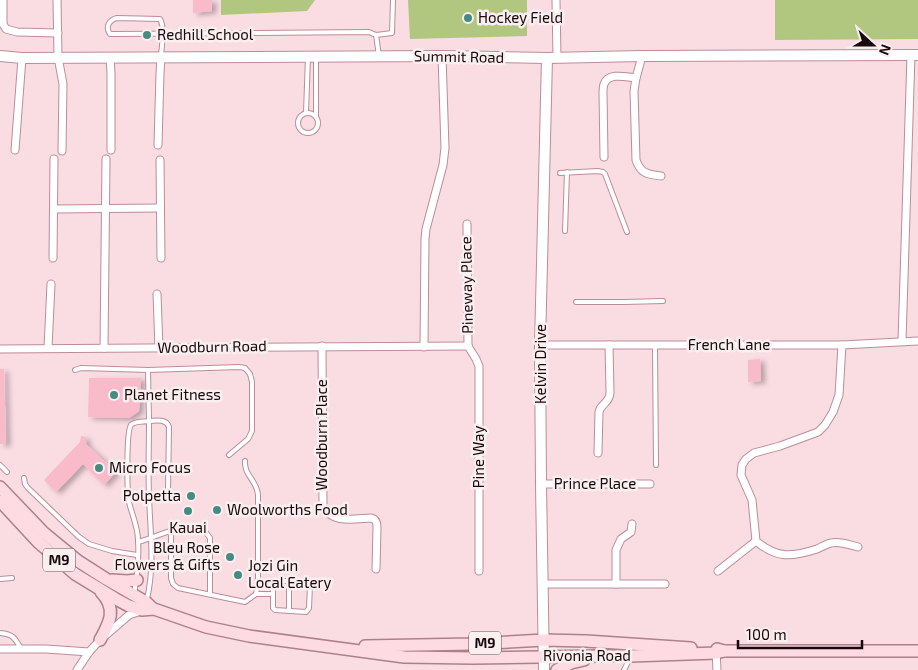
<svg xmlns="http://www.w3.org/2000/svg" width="918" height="670" font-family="'Exo 2',sans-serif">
	<defs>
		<filter id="shadow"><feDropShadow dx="4.5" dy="2.5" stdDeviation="2.5" flood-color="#0004"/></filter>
	</defs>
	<rect width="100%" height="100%" fill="#fadce3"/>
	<g fill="#b1c77f">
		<path d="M221,0H315L307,11L221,15Z"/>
		<path d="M408,0H527V36L410,39Z"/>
		<path d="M775,0H918V39L775,40Z"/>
	</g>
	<g fill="#f9baca" filter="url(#shadow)">
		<path d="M193,0H212V11L193,13Z"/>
		<path d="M760,359L761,381L748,382V360Z"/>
		<path d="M0,369H4L6,444H0Z"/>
		<path d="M89,378H141L139,411L129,418L88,417Z"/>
		<path d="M81,436L86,437V444L116,472L104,485L83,464L56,492L44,480L80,442Z"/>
	</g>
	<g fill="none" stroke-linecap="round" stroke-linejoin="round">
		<g stroke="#bc8d99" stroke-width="6">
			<g id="service">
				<path d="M376,35L392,33L393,0"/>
				<path d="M161,55C162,44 165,28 160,19L117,18C109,20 105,27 110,34H115L369,32L376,35L379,56"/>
				<path d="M306,112L308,57"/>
				<circle cx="308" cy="123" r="10"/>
				<path d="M316,116V58"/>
				<path d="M560,173L598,171L603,172L605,174L627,232"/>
				<path d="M565,231L567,172"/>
				<path d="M576,302H624L663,301"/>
				<path d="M655,346L656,465"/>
				<path d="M75,370L81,368L148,370L239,367L245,368L250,374L252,382V431L248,439L229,455"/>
				<path d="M0,465L7,472"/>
				<path d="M24,478L25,484L28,488L79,537L89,544L112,551L137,555"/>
				<path d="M128,496L149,495L164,496L167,494L168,490L169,427C166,418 156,421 149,421L148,370"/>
				<path d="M171,531V578L173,584L178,588L245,602L256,594L258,583V495C257,480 244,476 245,461"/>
				<path d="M138,542C159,537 182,521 204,530L210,538V594"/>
				<path d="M0,579L12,578"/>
				<path d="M275,581H307L310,585L309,608L306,612L275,610L273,608V585Z"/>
				<path d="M134,594C137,578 139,556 138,540C138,527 132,515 129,502C127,492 126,432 131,425C134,421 143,422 149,421C149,446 148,471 149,495C150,530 155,565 147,599"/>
				<path d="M256,594H273"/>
				<path d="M289,611V581"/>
				<path d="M0,633C13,634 15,638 21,649"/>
				<path d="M624,670L630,658"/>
			</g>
		</g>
		<g stroke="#bc8d99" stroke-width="9">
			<g id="minor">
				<path d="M3,0V24L6,29L17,32L58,33"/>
				<path d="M57,0L58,57L63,84L62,151"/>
				<path d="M556,0L557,58"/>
				<path d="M642,56L636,78L634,91L636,160C641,174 647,174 661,176"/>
				<path d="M110,58L111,73V150"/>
				<path d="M158,145L160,73L161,58"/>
				<path d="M15,150L22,58"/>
				<path d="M604,157L603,93C603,90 603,87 604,84C609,72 626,77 636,78"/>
				<path d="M160,160L161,258"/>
				<path d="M54,209L160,208"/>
				<path d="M467,224L468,346"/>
				<path d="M53,258L54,159"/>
				<path d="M157,294L159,348"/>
				<path d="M902,341L911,55"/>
				<path d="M540,345H842L918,341"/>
				<path d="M842,345L839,395L833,412L825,425L818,432L780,446L754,453L746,459L742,465L741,475L752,500L756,541C777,559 792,557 817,549C822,547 826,544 831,543C839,541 850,545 858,547"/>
				<path d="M322,346L323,506C332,524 353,519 371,518C376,519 377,522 377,527L376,569"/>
				<path d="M468,346L476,359L479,366V571"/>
				<path d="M424,347L425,239L426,229L443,165L445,148L442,56"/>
				<path d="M48,348L51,284"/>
				<path d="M104,348L106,159"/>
				<path d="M0,349L468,346"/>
				<path d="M598,453L599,412C601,403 609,404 610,393L609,345"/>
				<path d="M541,484H650"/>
				<path d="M718,571L756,541"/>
				<path d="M542,584H665"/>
				<path d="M616,584V550L621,539L631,532L632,524"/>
				<path d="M0,649H46L89,652"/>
				<path d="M716,650L717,670"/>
				<path d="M77,670L89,652L100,640L129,615L141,611"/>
			</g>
		</g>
		<g stroke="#bc8d99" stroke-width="12">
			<g id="secondary">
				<path d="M0,56L22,58L442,56L547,58L642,56L918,55"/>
				<path d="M544,670L541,484L540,345L547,58"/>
			</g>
		</g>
		<g stroke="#ad818b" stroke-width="14">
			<g id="primary">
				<path d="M0,487L44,533L78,561L106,579L146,602L152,608"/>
				<path d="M0,501L38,542L75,574L116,599L129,606L142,610L154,609L206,627L249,636L404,657L473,658L600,656H631L716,653L724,651"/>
				<path d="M112,580L127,581L137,580"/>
				<path d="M100,640C110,622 117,609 101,592"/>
				<path d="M365,646L472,644L544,640L586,641L691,648"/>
				<path d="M717,649L724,651H918"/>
				<path d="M557,670L571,663L584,660"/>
			</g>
		</g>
		<use href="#service" stroke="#fff" stroke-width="4"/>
		<use href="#minor" stroke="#fff" stroke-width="7"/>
		<use href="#secondary" stroke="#fff" stroke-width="10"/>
		<use href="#primary" stroke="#fedae3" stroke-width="11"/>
	</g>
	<g fill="#468b80" stroke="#f9eff1" stroke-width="2">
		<circle cx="468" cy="18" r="5"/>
		<circle cx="147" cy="35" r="5"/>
		<circle cx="114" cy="395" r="5"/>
		<circle cx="99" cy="468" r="5"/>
		<circle cx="191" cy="496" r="5"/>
		<circle cx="217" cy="510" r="5"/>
		<circle cx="188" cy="511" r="5"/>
		<circle cx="230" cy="557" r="5"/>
		<circle cx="238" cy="575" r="5"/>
	</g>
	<g text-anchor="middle" stroke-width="5" stroke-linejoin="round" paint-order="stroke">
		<g fill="#f9eff1" stroke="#5c4d51" stroke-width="1">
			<rect x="43" y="548.5" width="32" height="23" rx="4"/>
			<rect x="469" y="631.5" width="32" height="23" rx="4"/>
		</g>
		<g font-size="14" font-weight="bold" fill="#18080c">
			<text x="59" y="565">M9</text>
			<text x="485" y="648">M9</text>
		</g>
		<g font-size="15" fill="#18080c" stroke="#f9eff1" text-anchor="start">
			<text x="478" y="23">Hockey Field</text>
			<text x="157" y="40">Redhill School</text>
			<text x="124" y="400">Planet Fitness</text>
			<text x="109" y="473">Micro Focus</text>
			<text x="181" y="501" text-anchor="end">Polpetta</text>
			<text x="227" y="515">Woolworths Food</text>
			<text x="188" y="533" text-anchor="middle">Kauai</text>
			<text x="220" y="553" text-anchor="end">Bleu Rose<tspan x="220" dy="17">Flowers &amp; Gifts</tspan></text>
			<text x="248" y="571">Jozi Gin<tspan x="248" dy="17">Local Eatery</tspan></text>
		</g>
		<g font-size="15" fill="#18080c" stroke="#f9eff1">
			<text transform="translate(459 57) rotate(1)" y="5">Summit Road</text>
			<text transform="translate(467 285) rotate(-91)" y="5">Pineway Place</text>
			<text x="729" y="350">French Lane</text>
			<text transform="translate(212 347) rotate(-1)" y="5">Woodburn Road</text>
			<text transform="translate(541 364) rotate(-90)" y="5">Kelvin Drive</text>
			<text transform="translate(322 435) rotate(-90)" y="5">Woodburn Place</text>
			<text transform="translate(479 457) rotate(-90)" y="5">Pine Way</text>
			<text x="595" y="489">Prince Place</text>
			<text x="587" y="661">Rivonia Road</text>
		</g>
	</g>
	<g transform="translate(873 45) rotate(111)" stroke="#f9eff1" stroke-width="4" paint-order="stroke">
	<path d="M0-4L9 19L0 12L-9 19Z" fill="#18080c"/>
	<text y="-8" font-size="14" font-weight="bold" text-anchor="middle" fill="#18080c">N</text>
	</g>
	<path d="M738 640v8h124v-8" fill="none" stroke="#18080c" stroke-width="2.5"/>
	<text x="746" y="640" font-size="15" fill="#18080c" stroke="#f9eff1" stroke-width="4" paint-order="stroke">100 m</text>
</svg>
